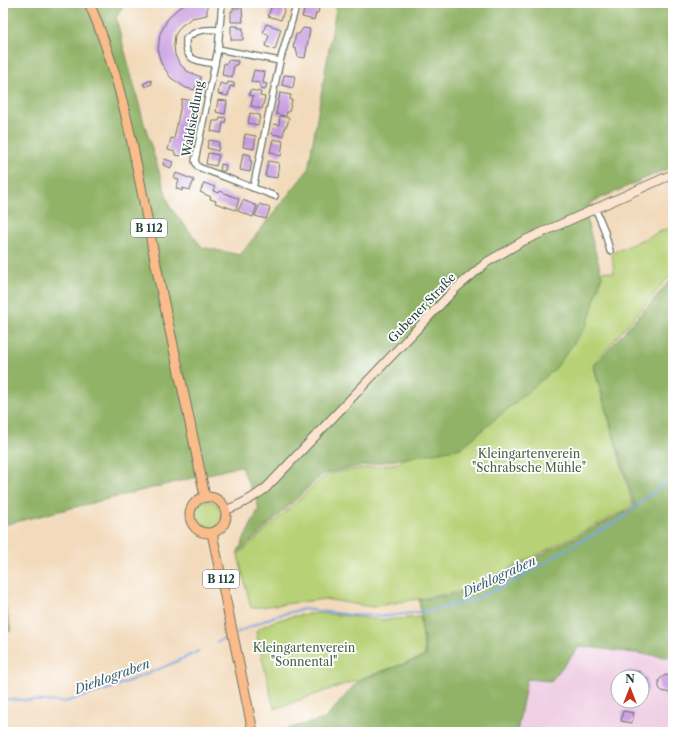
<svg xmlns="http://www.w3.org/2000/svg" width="676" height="735" font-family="'Libre Caslon Text',serif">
	<rect width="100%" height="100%" fill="#fff"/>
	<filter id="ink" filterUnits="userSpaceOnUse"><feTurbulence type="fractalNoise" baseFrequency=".025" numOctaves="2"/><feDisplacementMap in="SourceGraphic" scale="8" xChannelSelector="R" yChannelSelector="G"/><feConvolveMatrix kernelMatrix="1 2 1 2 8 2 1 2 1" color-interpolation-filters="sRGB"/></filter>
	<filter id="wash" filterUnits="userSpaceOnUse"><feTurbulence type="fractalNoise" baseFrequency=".012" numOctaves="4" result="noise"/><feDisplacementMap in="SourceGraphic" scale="16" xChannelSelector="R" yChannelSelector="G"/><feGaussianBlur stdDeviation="0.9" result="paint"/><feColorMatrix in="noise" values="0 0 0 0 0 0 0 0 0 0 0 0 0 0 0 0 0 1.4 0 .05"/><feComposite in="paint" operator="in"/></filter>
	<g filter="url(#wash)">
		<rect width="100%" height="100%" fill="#f2dabb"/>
		<path fill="#f0d0e5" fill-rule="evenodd" d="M580,646L673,658V732H517L527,679L551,681ZM618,677H642V701H618Z"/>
		<g fill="#b7d176" stroke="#6b8755">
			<path d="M673,226V277L667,279L593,365L633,506L468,590L372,607L325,599L251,608L238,555L327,474L399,463L603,271L614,273L612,253Z"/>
			<circle cx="208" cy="515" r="14"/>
			<path d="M319,613L385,620L420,617L425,656L274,709L256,631C274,618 297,615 319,613Z"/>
		</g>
		<g fill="#91b367" stroke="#58784e">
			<path d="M3,3H125L116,18L144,123L170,207L202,247L240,255L308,170L337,3H673V166L590,203L587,221L602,276L587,325L555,369L461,448L324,473L237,554L259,508L241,466L3,525Z"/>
			<path d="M673,281V658L580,646L551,681L527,679L517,732H274L325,719L358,681L426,656L419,600L468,592L635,507L594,366L668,283Z"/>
			<path d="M3,596L11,631L3,633Z"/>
		</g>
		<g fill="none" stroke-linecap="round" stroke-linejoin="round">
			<g stroke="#79a8e2" stroke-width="2">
				<path d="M236,633L275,616L303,609L353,615L389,616L433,610L473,600L522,577L570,547L620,520L673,475"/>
				<path d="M217,642L230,636"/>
				<path d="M3,699L65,702L109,689L171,664L199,651"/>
			</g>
		</g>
		<g id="blocks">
			<g fill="#c89be0">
				<path d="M191,3L207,4V15L192,18L181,26L175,35L174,45L175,55L180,64L187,71L201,77L199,87L196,86L195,90L186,88L171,78L161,63L158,52L160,34L167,20L175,11L182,6Z"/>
				<rect x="233" y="3" width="10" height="2"/>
				<path d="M273,3H286L289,4L288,8L285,7L281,20L268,16Z"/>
				<path d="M307,3H320L318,13H316L314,20L302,17L306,4Z"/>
				<path d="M233,8H242L243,22H231V11H233Z"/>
				<path d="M266,24L281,29L275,50L265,46L269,36L268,34L263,33Z"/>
				<path d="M231,26H238V28H243V40H231Z"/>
				<path d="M303,28L310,29L305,58L298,57L296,49L293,48L296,34H299Z"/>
				<path d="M228,60L238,61L237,65H234L232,77L222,75L224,63L227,64Z"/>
				<path d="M254,70L265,72L263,83L267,84L265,90L260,89V83L251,82Z"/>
				<path d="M284,75L295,76L293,88L282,85Z"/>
				<path d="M151,80L152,84L145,87L143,84Z"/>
				<path d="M228,82L234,83V87L230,86L228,96L218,94L220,83L227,85Z"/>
				<path d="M250,90L261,92L260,96L265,97L262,109L251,106L253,96L249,95Z"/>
				<path d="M280,93L291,95L290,100H292L289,112H287L286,116L276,114Z"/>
				<path d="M182,99L194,101L193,106L195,107L194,115L191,114V118L193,119L191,127H189L188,130L191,131L189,140L186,139L185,143H188L186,152L184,151L182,156L175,155V152L168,150L171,138L174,139Z"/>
				<path d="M218,100L227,101L225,114L216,112Z"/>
				<path d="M250,113L260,115L258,125L248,123Z"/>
				<path d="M280,116L289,118L287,126H285L283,136L272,134L274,124L279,125Z"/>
				<path d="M220,117L226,118L225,123H223L221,133L211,131L213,121H219Z"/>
				<path d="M245,134L256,136L254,149L243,147Z"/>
				<path d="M273,139L283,141L281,156L275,155V153L270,152Z"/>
				<path d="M209,140L219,142L218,151L207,148Z"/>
				<path d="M208,153L219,155L216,166L206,164Z"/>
				<path d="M243,153L251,155L250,161H252L250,172L240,170Z"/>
				<path d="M165,159L173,162L171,168L163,165Z"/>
				<path d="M268,161L279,163L277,178L265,176Z"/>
				<path d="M221,164L226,165L225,171H220Z"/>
				<path d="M176,173L194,180L190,190L183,188L182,191L176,188L179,180L174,178Z"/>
				<path d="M204,183L215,187L213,191L219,193L220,191L239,199L236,210L215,203L216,201L210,199L211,197L200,192Z"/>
				<path d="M243,200L257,206L253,217L238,211Z"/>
				<path d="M260,204L270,208L266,219L255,216Z"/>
				<path d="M631,671L640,672L647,679L648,684V690L642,697V677H621L626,672Z"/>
				<path d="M665,675L673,676V692L670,693L662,691L659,688V680Z"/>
				<path d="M623,711L634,713L632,723L621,721Z"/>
			</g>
		</g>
	</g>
	<g filter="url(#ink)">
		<use href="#blocks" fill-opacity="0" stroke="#697463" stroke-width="1"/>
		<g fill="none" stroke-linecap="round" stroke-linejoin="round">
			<g stroke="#697463" stroke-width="8">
				<g id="street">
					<path d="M222,3L218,49L195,161L198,167L275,196"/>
					<path d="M218,49L280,61L253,188"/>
					<path d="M280,61L297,3"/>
					<path d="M215,64C196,61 184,61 186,39C196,29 207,29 220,30"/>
					<path d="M595,208L604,229L610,251"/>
				</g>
			</g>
			<g stroke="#697463" stroke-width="10">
				<path id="secondary" d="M226,510C241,505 253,498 266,488L455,289L487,262L523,241L673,174"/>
			</g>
			<g stroke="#697463" stroke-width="11">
				<g id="primary">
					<path d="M89,3C125,84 138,174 155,260C171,339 190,418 205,497"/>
					<circle cx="208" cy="515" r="18"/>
					<path d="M212,533L253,732"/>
				</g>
			</g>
			<use href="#street" stroke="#fff" stroke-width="5.5"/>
			<use href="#secondary" stroke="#fde4d0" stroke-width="8"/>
			<use href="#primary" stroke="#f9bc8a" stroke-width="9"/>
		</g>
	</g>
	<g text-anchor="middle" stroke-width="3.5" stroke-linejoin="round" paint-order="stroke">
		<g fill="#fff" stroke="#627771" stroke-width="1">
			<rect x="131" y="219" width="36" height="18" rx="3"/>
			<rect x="203" y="570" width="36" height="18" rx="3"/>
		</g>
		<g font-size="11" font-weight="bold" fill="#1f3d34">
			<text x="149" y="232">B 112</text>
			<text x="221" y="583">B 112</text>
		</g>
		<g font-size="12" fill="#1f3d34" stroke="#fff">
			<text transform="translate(193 119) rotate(-80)" y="4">Waldsiedlung</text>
			<text transform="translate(422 308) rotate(-46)" y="4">Gubener Straße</text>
		</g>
		<g font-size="12" fill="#456244" stroke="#fff">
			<text x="529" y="458">Kleingartenverein<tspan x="529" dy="14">"Schrabsche Mühle"</tspan></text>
			<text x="304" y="652">Kleingartenverein<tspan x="304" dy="14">"Sonnental"</tspan></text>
		</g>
		<g font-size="13" font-style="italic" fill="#3e6271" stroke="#fff">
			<text transform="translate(499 576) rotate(-25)" y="5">Diehlograben</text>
			<text transform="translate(112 676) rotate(-20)" y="5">Diehlograben</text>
		</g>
	</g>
	<rect width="676" height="735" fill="none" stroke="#fff" stroke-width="16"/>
	<g transform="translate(630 689)"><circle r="19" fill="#ffffff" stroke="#a5b1ae"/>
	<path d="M0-3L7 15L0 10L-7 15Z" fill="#c8321e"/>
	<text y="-6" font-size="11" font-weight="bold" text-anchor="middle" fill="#1f3d34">N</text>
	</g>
</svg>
